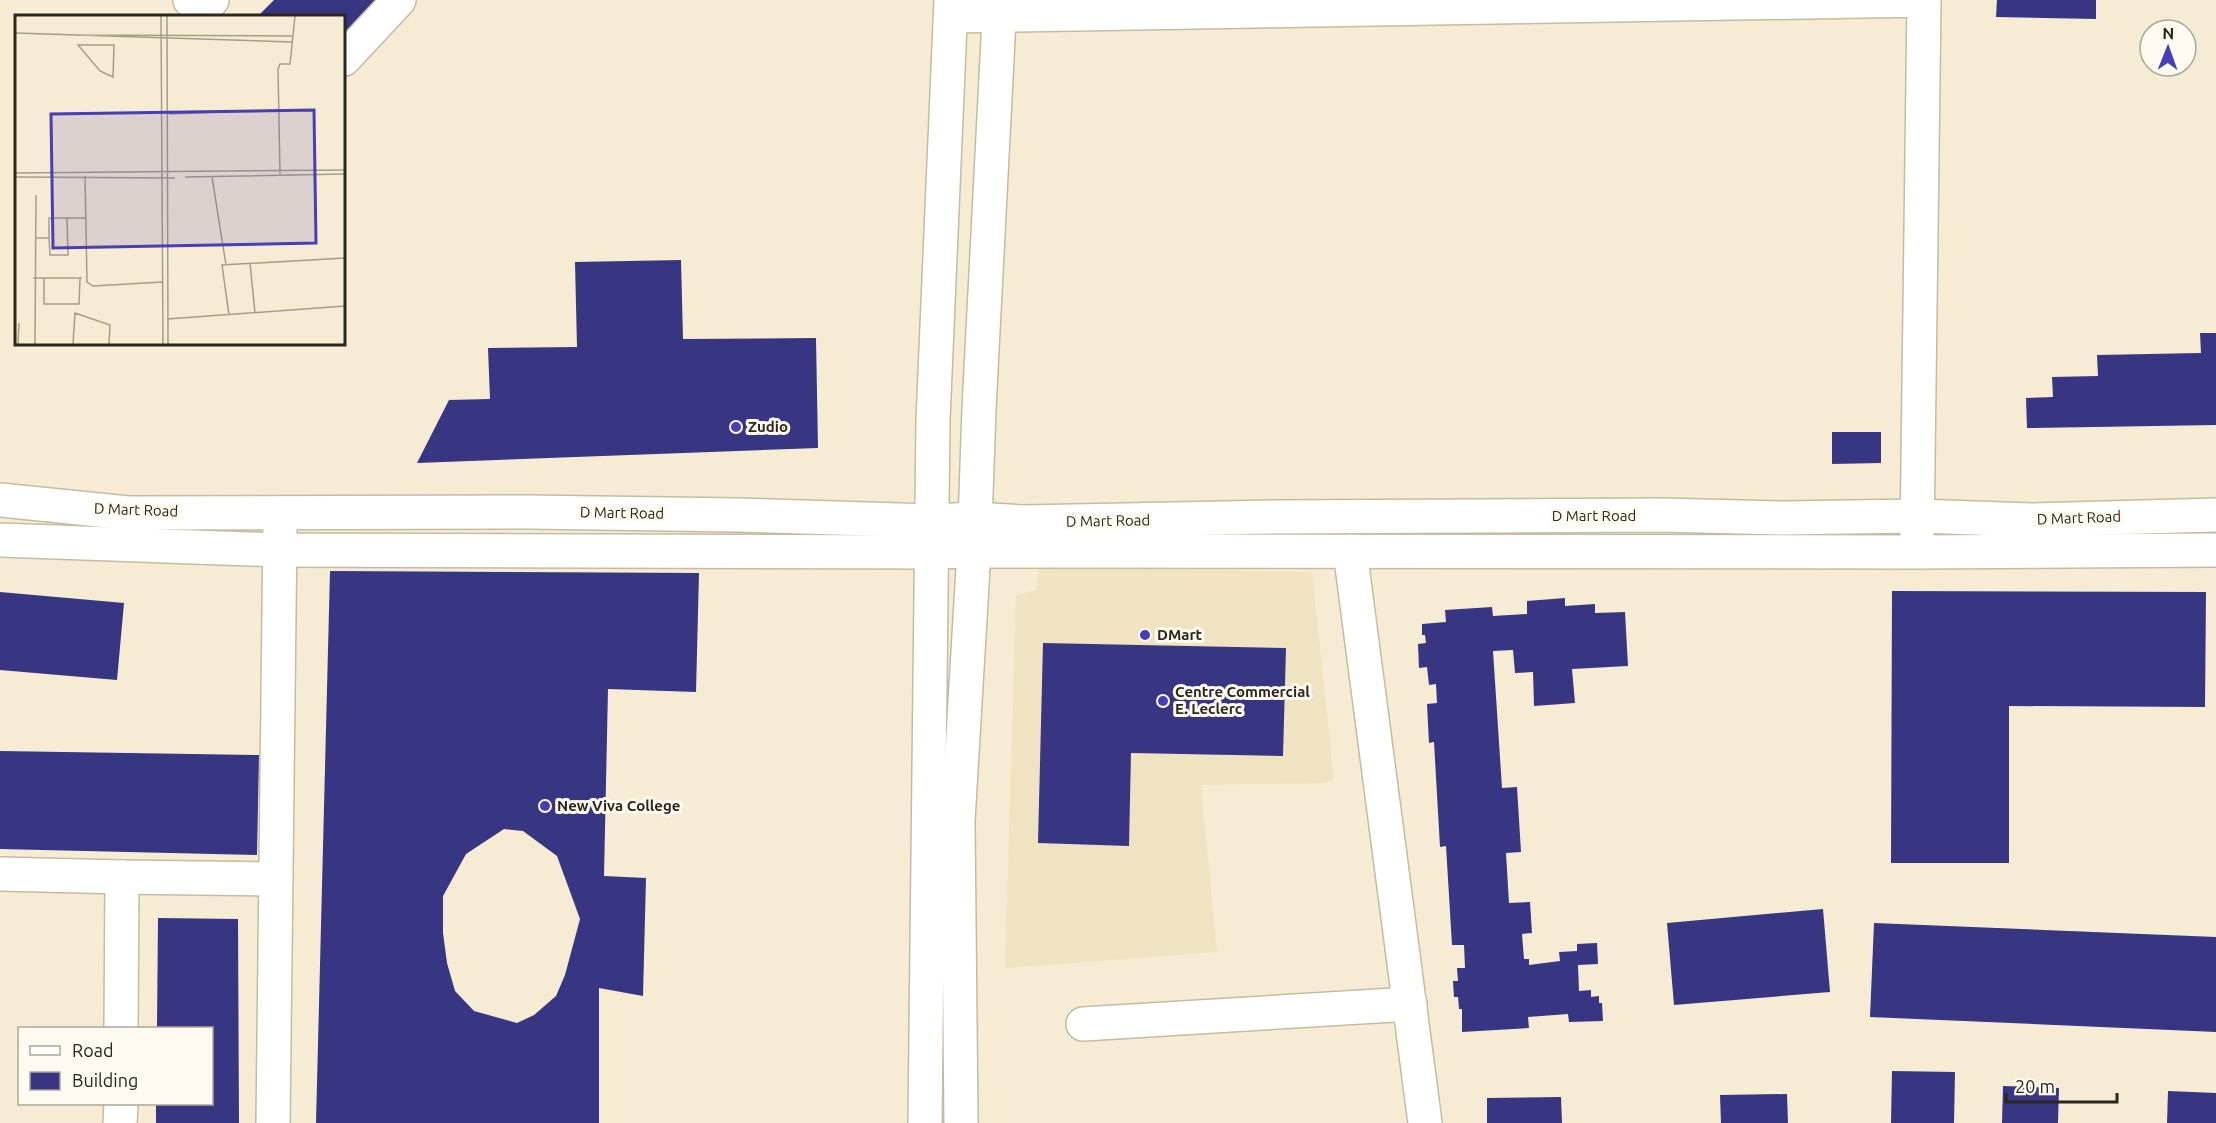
<svg xmlns="http://www.w3.org/2000/svg" width="2216" height="1123" font-family="Ubuntu,sans-serif">
	<rect width="100%" height="100%" fill="#f6ecd3"/>
	<path fill="#f0e3c2" d="M1039,567L1312,572L1334,780L1325,783L1201,785L1217,952L1005,968L1016,595L1036,590Z"/>
	<g fill="#383582" fill-rule="evenodd">
		<path d="M274,0H389L344,49V16H258Z"/>
		<path d="M1997,0H2096V19L1996,17Z"/>
		<path d="M681,260L683,339L816,338L818,448L417,463L449,400L490,399L488,348L577,347L575,262Z"/>
		<path d="M2200,333H2216V425L2027,428L2026,398L2053,397L2052,377L2098,376L2097,355L2201,353Z"/>
		<path d="M1832,432H1881V463L1832,464Z"/>
		<path d="M330,571L699,573L696,692L608,689L604,876L646,878L643,996L599,988V1123H316ZM504,829L523,831L557,856L580,919L565,975L556,996L534,1015L517,1023L474,1011L455,991L447,963L443,933V896L466,854Z"/>
		<path d="M1892,591L2206,592L2205,707L2009,706V863H1891Z"/>
		<path d="M0,592L124,603L117,680L0,670Z"/>
		<path d="M1565,598V606L1595,604V613L1625,612L1628,666L1572,669L1575,703L1534,706L1533,672L1515,673L1513,650L1493,651L1502,788L1517,787L1521,852L1506,853L1509,903L1530,902L1532,933L1522,934L1524,959H1529V965L1560,961L1559,952L1577,951V944L1597,943L1598,964L1578,965L1579,991L1591,990V997L1599,996V1003H1602L1603,1021L1569,1022L1568,1014L1528,1017L1529,1028L1462,1032V1009H1459L1458,997H1454L1453,981H1458L1457,968H1465L1464,945H1452L1446,846L1440,847L1434,742L1429,743L1427,704L1437,703L1436,684L1429,685L1427,667L1419,668L1418,644L1426,643L1425,635H1422V624L1446,622L1445,610L1492,607L1493,616L1527,614V601Z"/>
		<path d="M1043,643L1286,648L1283,756L1131,753L1129,846L1038,843Z"/>
		<path d="M0,751L259,755L257,855L0,849Z"/>
		<path d="M1823,909L1830,992L1674,1005L1667,923Z"/>
		<path d="M158,918L238,919L239,1123H156V1104H212V1028H157Z"/>
		<path d="M1874,923L2216,937V1032L1870,1017Z"/>
		<path d="M1892,1071L1955,1072L1954,1123H1891Z"/>
		<path d="M2003,1086L2059,1088L2058,1123H2002Z"/>
		<path d="M2168,1091L2216,1093V1123H2167Z"/>
		<path d="M1787,1094L1788,1123H1721L1720,1095Z"/>
		<path d="M1561,1097L1562,1123H1487V1098Z"/>
	</g>
	<g fill="none" stroke-linecap="round" stroke-linejoin="round">
		<g stroke="#c4bba2" stroke-width="36">
			<g id="minor">
				<path d="M190,0L202,11L212,0"/>
				<path d="M951,16L1924,0L1917,539"/>
				<path d="M344,59L399,0"/>
				<path d="M0,500L128,513L528,512L737,515L933,521L974,519L1024,522L1272,517L1662,515L1783,518L1918,516L2031,520L2216,515"/>
				<path d="M0,540L280,550L932,552L974,551L1917,552L2216,550"/>
				<path d="M1350,551L1425,1123"/>
				<path d="M0,874L122,877L121,1028"/>
				<path d="M122,877L276,879"/>
				<path d="M1083,1024L1410,1004"/>
				<path d="M120,1123L121,1104"/>
				<path d="M273,1123L280,528"/>
				<path d="M925,1123L933,420L951,0"/>
				<path d="M961,1123L958,821L974,551L979,409L1000,0"/>
			</g>
		</g>
		<use href="#minor" stroke="#fff" stroke-width="33"/>
	</g>
	<g fill="#483eb5" stroke="#fefaf0" stroke-width="2">
		<circle cx="736" cy="427" r="6"/>
		<circle cx="1145" cy="635" r="6"/>
		<circle cx="1163" cy="701" r="6"/>
		<circle cx="545" cy="806" r="6"/>
	</g>
	<g text-anchor="middle" stroke-width="6" stroke-linejoin="round" paint-order="stroke">
		<g font-size="15" font-weight="bold" fill="#2b271e" stroke="#fefaf0" text-anchor="start">
			<text x="748" y="432">Zudio</text>
			<text x="1157" y="640">DMart</text>
			<text x="1175" y="697">Centre Commercial<tspan x="1175" dy="17">E. Leclerc</tspan></text>
			<text x="557" y="811">New Viva College</text>
		</g>
		<g font-size="15" fill="#2b271e" stroke="#fefaf0">
			<text transform="translate(136 510) rotate(2)" y="5">D Mart Road</text>
			<text transform="translate(622 513) rotate(1)" y="5">D Mart Road</text>
			<text x="1594" y="521">D Mart Road</text>
			<text transform="translate(2079 518) rotate(-2)" y="5">D Mart Road</text>
			<text transform="translate(1108 521) rotate(-1)" y="5">D Mart Road</text>
		</g>
	</g>
	<g transform="translate(15 15)">
		<rect width="330" height="330" fill="#f6ecd3"/>
		<path fill="none" stroke="#a59d8b" stroke-width="1.5" d="M146,1L148,329M152,1L153,329M0,18L277,27M62,20L278,21M63,30H99L98,62L85,56ZM154,99L265,95M0,158L330,155M265,159L263,54L265,49H275L280,1M70,161L72,267L78,271L148,267M0,162L160,163M170,162L330,159M197,162L211,250M52,203H71M20,223H34V203H52L53,240H35L34,223M235,248L240,298M18,263H67M29,263V289H64L65,263M214,300L207,250L330,243M152,304L330,291M3,329L4,308M20,329L21,180M58,329L60,298L95,310L94,329"/>
		<path fill="#483eb5" fill-opacity="0.15" stroke="#483eb5" stroke-width="3" d="M299,95L301,228L38,233L36,99Z"/>
		<rect width="330" height="330" fill="none" stroke="#2b271e" stroke-width="3"/>
	</g>
	<rect x="18" y="1027" width="195" height="78" fill="#fefaf0" stroke="#aaa69c" stroke-width="1.5"/>
	<rect x="30" y="1046" width="30" height="9" fill="#ffffff" stroke="#aaa69c" stroke-width="1.5"/>
	<text x="72" y="1057" font-size="18" fill="#2b271e">Road</text>
	<rect x="30" y="1072" width="30" height="18" fill="#383582" stroke="#aaa69c" stroke-width="1.5"/>
	<text x="72" y="1087" font-size="18" fill="#2b271e">Building</text>
	<g transform="translate(2168 48) rotate(1)"><circle r="28" fill="#fefaf0" stroke="#aaa69c" stroke-width="1.5"/>
	<path d="M0-4.5L10 22L0 15L-10 22Z" fill="#483eb5"/>
	<text y="-9" font-size="16" font-weight="bold" text-anchor="middle" fill="#2b271e">N</text>
	</g>
	<path d="M2006 1093v9h111v-9" fill="none" stroke="#2b271e" stroke-width="3"/>
	<text x="2015" y="1093" font-size="18" fill="#2b271e" stroke="#fefaf0" stroke-width="4.5" paint-order="stroke">20 m</text>
</svg>
